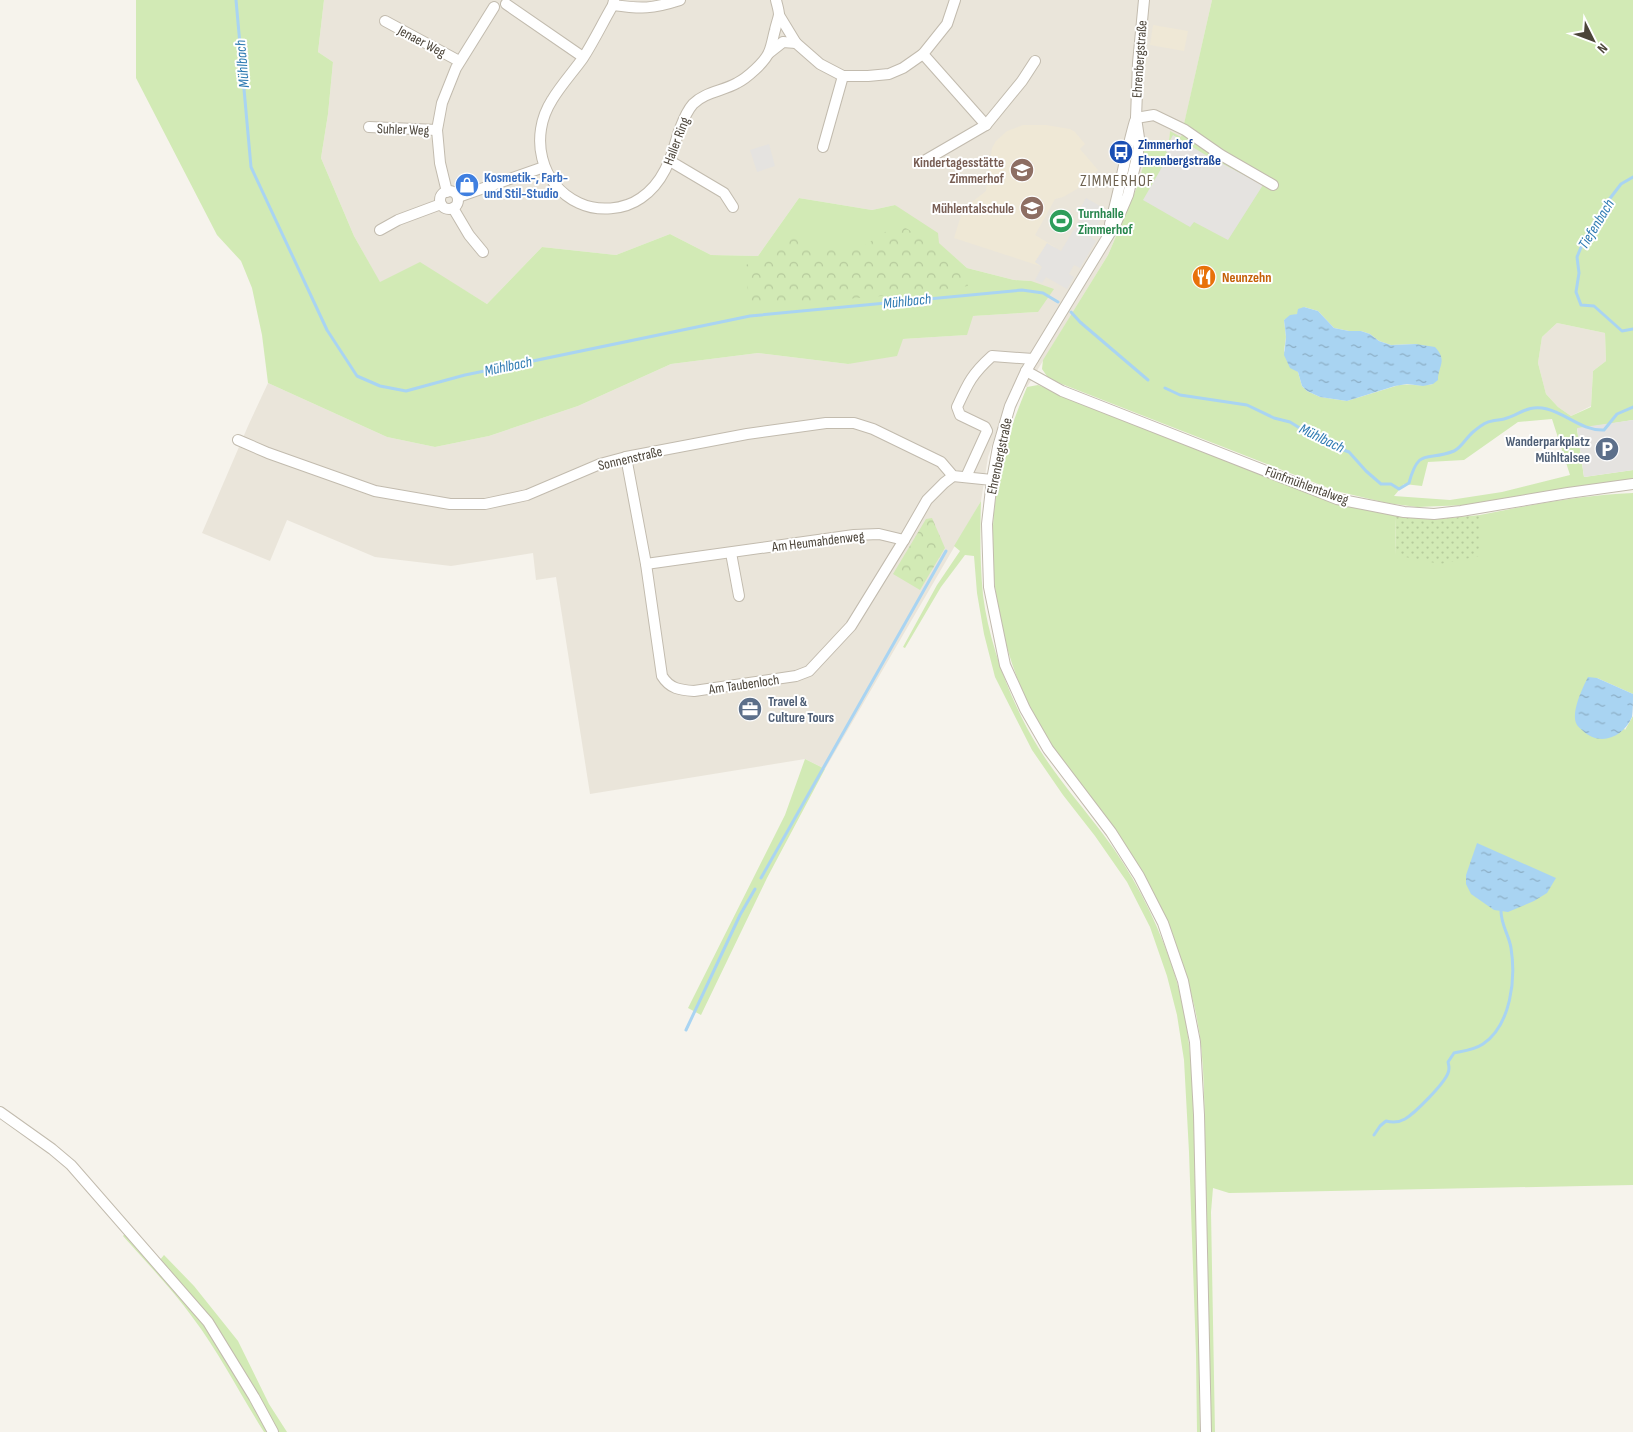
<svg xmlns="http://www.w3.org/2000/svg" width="1633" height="1432" font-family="'Sofia Sans Condensed',sans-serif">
	<defs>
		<pattern id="park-crowns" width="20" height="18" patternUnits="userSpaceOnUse" patternTransform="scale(1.25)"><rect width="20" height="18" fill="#d2eab5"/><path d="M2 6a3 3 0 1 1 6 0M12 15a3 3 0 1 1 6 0" fill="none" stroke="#b6ca9c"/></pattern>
		<pattern id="garden-dots" width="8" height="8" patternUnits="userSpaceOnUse" patternTransform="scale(1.25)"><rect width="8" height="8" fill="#d2eab5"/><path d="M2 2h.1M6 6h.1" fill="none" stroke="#b6ca9c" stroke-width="1.8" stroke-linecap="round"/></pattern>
		<pattern id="water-ripples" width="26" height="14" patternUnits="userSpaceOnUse" patternTransform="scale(1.25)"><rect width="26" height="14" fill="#a9d4f2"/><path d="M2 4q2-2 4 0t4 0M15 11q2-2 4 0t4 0" fill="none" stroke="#8caec5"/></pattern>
	</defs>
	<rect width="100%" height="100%" fill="#f6f3ec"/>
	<g fill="#eae5da">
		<path d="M324,0H1212L1181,138L1170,132L1169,140H1144V163L1137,187L1108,255L1027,387H1012L988,457L981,501L825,769L805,759L590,794L556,577L536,580L533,553L451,566L375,557L287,520L270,561L202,533L248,426L268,383L387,437L435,447L489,436L578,406L671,364L758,353L848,364L903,339L966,335L972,316L1038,312L1031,281L1014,280L967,268L895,205L872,210L799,198L758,256L711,255L670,234L616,255L542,247L487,304L420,263L380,283L354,236L321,158L328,114L333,62L318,52Z"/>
		<path d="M1557,323L1605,333L1606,361L1593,371L1591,406L1571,416L1558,407L1546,394L1538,363L1542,337Z"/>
	</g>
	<g fill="#efe8d6">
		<path d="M1153,25L1188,31L1184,51L1150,45Z"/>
		<path d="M1023,125H1046L1070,129L1075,132L1085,144L1080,149L1098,170L1077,189L1063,197L1055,199L1035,235L1055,247L1043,267L954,238L963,209L986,191L992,148L996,141L1007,131Z"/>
	</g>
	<g fill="#d2eab5" fill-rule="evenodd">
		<path d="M136,0H324L318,52L333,62L328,114L321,158L354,236L380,282L420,262L487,304L542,247L616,255L670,234L711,255L758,256L799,198L872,210L895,205L938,233L939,243L967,268L1014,280L1031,281L1054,289L1038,312L973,316L967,335L903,339L897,356L848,364L758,353L671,364L578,406L489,436L435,447L387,437L268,383L262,335L252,288L241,261L217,235L136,78Z"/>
		<path d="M1212,0H1633V420L1577,429L1584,477L1633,470V479L1467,505L1417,507L1387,503L1336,491L1049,379L1042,369L1043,360L1108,255L1137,187L1144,163V140H1169L1170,131L1181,137ZM1304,307L1318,311L1334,328L1349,331H1361L1370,334L1379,341L1391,345L1416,344L1433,384C1421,387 1410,383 1399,385L1347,401L1320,397L1307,391L1302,386L1298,372L1284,351L1286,337L1284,320L1297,314ZM1557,323L1605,333L1606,361L1593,371L1591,407L1571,416L1558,407L1546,394L1538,363L1542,337ZM1552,419L1570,475L1502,492L1450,500L1394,496L1404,484L1422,486L1428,462L1464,460L1518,422Z"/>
		<path d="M1038,385L1343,505L1396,516L1395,555L1480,556V515C1530,505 1581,495 1633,493V694L1597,678L1625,730L1633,716V1185L1229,1193L1213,1188L1211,1212L1215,1432H1210C1209,1340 1208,1247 1205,1155C1204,1104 1206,1051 1193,1001C1178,938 1150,879 1112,826C1092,798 1068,772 1049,742C1002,667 983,575 997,488C999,477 1000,465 1003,455C1009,432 1018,409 1027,387Z"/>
		<path d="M981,501C980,533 980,564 983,595C989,645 1012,705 1038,747C1057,778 1082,806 1103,834C1132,872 1154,915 1170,960C1195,1030 1194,1107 1195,1180C1198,1264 1199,1348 1200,1432H1197L1196,1354L1189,1152L1184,1060L1177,1015L1167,976L1150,927L1127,882L1095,836L1063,795L1032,750L995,677L984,634L977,593L974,556L965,555L941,587L905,648L903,647L937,585L960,551L954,546Z"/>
		<path d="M805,759L825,769L767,878L701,1015L688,1008L785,815Z"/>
		<path d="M126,1232L201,1318L270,1432H264C240,1394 220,1354 193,1318C172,1289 147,1263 123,1236Z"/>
		<path d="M164,1255L194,1286L238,1341L269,1404L287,1432H278L262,1407L159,1261Z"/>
	</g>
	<g fill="url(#park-crowns)">
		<path d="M904,227C923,238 963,264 968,286L918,293L749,307L746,265L777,249L792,234L804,245L830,248L865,245L890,229Z"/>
		<path d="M932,518L945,548L920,590L893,574L926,519Z"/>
	</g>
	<path fill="url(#garden-dots)" d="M1480,515V556L1440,564L1395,555L1396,516L1439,519Z"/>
	<g fill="#e5e3e0">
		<path d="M1173,135L1204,154L1263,185L1228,240L1194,222L1190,227L1143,200L1169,155L1165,150Z"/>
		<path d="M769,144L775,166L757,172L750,150Z"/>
		<path d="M1086,198L1107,210L1090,237L1096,241L1080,268L1074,265L1069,274L1074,277L1067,289L1046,277L1042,283L1035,280L1042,267L1035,262L1047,243L1061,251L1082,216L1078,212Z"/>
		<path d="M1633,420V470L1584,477L1577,428Z"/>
	</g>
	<g fill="url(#water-ripples)">
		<path d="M1304,307L1318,311L1334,328L1349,331H1361L1370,334L1379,341L1391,345L1416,344L1435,347C1448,361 1438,366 1438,380L1433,384L1423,386L1407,384L1395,386L1347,401L1320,397L1307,391L1302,386L1298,372L1290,368L1284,355L1286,337L1284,320L1290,315L1297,314L1298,309Z"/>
		<path d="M1588,677L1597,678L1633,694C1633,701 1633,711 1632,717C1623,738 1599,747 1582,730C1580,728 1578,727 1577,725C1570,713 1583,687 1588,677Z"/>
		<path d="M1477,843L1556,878L1547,893L1534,901L1508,912L1494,910L1471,894L1466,884V875Z"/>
	</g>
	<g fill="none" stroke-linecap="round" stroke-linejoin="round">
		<g stroke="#a9d4f2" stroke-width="3">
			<path d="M236,0L251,167L327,330L357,376L380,386L406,391L465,375L750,316L1022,290L1043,293L1058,302"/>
			<path d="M1633,177L1621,184L1608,201L1593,229L1584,240L1577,257L1579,273L1576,292L1581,305L1594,306L1622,331L1633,329"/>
			<path d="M1071,312L1080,322L1148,380"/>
			<path d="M1165,388L1180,395L1247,405L1274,418L1290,422L1324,443L1349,452L1366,471L1381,484H1391L1399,489L1409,483C1419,446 1427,462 1454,451C1461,448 1466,438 1473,432C1478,428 1484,422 1492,421C1496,420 1500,420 1504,419C1520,415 1527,404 1547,409C1567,414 1582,431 1604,430L1617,414L1633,407"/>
			<path d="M761,878L946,551"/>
			<path d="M686,1030L740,915L755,889"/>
			<path d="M1374,1135L1380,1126L1386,1121C1393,1123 1398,1123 1405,1119C1415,1113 1444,1084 1448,1073C1450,1069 1449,1066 1448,1062L1454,1053C1464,1051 1474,1050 1483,1044C1511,1025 1516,979 1511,948C1509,935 1501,925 1501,911"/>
		</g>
		<g stroke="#c2bbae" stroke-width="12">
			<g id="minor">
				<path d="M614,0L613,5C603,22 594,41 583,58C573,72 561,85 552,100C529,136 540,185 579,203C598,212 624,210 641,198C663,183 671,159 678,134C682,124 685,113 693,104C705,92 723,91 737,83C747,78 765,62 769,52C772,45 773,37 775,30C776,25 778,20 779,15C779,10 777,5 776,0"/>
				<path d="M1144,0L1138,63L1136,118L1139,138L1138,153L1128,195L1116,223L1026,371L1010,406L998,447L992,480L987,524L989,587L1005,665L1025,709L1048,749L1111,832L1139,876L1163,923L1183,981L1195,1042L1199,1115L1206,1432"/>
				<path d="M506,4L583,57"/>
				<path d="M613,5C642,9 652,9 680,0"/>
				<path d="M779,15L796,43L820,64L843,76H868L889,74L903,68L923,54L947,24L955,0"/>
				<path d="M385,21L459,61"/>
				<path d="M769,53L783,42L796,43"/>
				<path d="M923,54L986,125"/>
				<path d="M1136,118L1154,115L1185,130L1221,155L1273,185"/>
				<path d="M369,127L437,130"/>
				<path d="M823,147L843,76"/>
				<path d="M670,161L724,193L733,207"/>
				<path d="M924,161L986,125L1022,81L1035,61"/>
				<circle cx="449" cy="200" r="9"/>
				<path d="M447,192L440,163L437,130L442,103L456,68L494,7"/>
				<path d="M458,197L544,167"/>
				<path d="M453,208L469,235L483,252"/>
				<path d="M1110,224C1120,190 1125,155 1135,121"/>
				<path d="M380,230L398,220L441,204"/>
				<path d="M1026,371L1062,391L1337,499L1404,512L1434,514L1461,511L1568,493L1633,484"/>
				<path d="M238,440L268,453L375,491L450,504H485L527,495L600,464L626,457L747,434L826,423H854L873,429L941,462L953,476L992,480"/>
				<path d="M626,457L646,564L662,676C670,689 680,690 694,691L796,676L809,671L851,626L904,540L927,500L944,483L953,476"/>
				<path d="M966,477L987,431L985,427L960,415L957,407C968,383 972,374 992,356L1033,359"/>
				<path d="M731,553L739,596"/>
				<path d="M646,564L854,535L879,534L904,540"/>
				<path d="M0,1112L52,1149L71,1165L208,1322L254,1397L273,1432"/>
			</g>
		</g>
		<use href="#minor" stroke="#fff" stroke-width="10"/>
	</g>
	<defs>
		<g id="bus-disc" transform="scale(1.25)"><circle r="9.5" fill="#1a4fb4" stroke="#fff"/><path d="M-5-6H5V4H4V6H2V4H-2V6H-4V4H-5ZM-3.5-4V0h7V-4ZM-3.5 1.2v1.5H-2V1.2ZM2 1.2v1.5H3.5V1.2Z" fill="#fff"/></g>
		<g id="school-disc" transform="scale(1.25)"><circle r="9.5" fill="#8d6e63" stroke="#fff"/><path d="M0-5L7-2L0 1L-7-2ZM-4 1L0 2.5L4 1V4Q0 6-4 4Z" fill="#fff"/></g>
		<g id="shop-disc" transform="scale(1.25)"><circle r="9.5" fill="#3f7fe0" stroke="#fff"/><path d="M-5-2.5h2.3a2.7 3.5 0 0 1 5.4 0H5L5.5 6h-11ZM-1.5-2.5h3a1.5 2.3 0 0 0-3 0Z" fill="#fff"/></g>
		<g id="stadium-disc" transform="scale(1.25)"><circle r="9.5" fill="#2e9e5b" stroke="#fff"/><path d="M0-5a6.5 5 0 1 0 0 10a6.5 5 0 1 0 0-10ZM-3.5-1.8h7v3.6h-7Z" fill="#fff"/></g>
		<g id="restaurant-disc" transform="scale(1.25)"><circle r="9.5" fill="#e8710a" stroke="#fff"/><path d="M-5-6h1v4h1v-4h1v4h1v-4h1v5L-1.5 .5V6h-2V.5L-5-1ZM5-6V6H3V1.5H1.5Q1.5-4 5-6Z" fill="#fff"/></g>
		<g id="parking-disc" transform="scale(1.25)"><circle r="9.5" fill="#5c6f8a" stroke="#fff"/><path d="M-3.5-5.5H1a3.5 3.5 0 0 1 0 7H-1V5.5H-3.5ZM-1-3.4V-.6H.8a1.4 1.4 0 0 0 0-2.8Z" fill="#fff"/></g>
		<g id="office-disc" transform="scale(1.25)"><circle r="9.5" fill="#5c6f8a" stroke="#fff"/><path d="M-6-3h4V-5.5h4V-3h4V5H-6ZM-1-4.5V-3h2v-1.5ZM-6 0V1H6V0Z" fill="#fff"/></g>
	</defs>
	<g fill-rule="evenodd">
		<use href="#bus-disc" x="1121" y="152"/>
		<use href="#school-disc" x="1022" y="170"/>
		<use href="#shop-disc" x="467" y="185"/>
		<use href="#school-disc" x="1032" y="208"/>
		<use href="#stadium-disc" x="1061" y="221"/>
		<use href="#restaurant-disc" x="1204" y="277"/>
		<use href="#parking-disc" x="1607" y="449"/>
		<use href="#office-disc" x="750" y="709"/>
	</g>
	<g text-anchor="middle" stroke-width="4" stroke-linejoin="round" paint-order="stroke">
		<g font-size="14" fill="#4b4439" stroke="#fff">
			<text transform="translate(422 41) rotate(28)" y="5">Jenaer Weg</text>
			<text transform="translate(1139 59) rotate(-86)" y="5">Ehrenbergstraße</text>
			<text transform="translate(403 129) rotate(2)" y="5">Suhler Weg</text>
			<text transform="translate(676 141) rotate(-69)" y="5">Haller Ring</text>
			<text transform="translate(999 456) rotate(-78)" y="5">Ehrenbergstraße</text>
			<text transform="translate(630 458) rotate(-13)" y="5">Sonnenstraße</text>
			<text transform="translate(1307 485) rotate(20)" y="5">Fünfmühlentalweg</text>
			<text transform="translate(818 541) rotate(-7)" y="5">Am Heumahdenweg</text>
			<text transform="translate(744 684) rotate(-8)" y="5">Am Taubenloch</text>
		</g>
		<g font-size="14" font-weight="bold" fill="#164399" stroke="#fff" text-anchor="start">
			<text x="1138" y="149">Zimmerhof<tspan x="1138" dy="16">Ehrenbergstraße</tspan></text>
		</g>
		<g font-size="14" font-weight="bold" fill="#785e54" stroke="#fff" text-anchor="end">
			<text x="1004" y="167">Kindertagesstätte<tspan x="1004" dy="16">Zimmerhof</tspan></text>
			<text x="1014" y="213">Mühlentalschule</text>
		</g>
		<g font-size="14" font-weight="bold" fill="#366cbe" stroke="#fff" text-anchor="start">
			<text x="484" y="182">Kosmetik-, Farb-<tspan x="484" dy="16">und Stil-Studio</tspan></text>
		</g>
		<g font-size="14" font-weight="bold" fill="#27864d" stroke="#fff" text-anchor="start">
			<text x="1078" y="218">Turnhalle<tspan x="1078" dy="16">Zimmerhof</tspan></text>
		</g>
		<g font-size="14" font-weight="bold" fill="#c56008" stroke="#fff" text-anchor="start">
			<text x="1222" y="282">Neunzehn</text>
		</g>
		<g font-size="14" font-weight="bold" fill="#4e5e75" stroke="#fff" text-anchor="end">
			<text x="1590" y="446">Wanderparkplatz<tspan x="1590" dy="16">Mühltalsee</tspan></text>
			<text x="768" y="706" text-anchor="start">Travel &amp;<tspan x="768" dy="16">Culture Tours</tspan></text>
		</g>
		<g font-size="15" font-style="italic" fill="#2e7ab2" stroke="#fff">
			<text transform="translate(242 64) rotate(-95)" y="5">Mühlbach</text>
			<text transform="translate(1596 224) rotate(-59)" y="5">Tiefenbach</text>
			<text transform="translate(907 301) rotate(-6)" y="5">Mühlbach</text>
			<text transform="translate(508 366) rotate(-12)" y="5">Mühlbach</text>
			<text transform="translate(1322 438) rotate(26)" y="5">Mühlbach</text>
		</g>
		<g font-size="16" letter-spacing="1" fill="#6e6250" stroke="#fff">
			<text x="1117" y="186">ZIMMERHOF</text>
		</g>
	</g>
	<g transform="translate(1593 40) rotate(132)" stroke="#ffffff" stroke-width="4" paint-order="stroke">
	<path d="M0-4L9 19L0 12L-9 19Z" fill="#4b4439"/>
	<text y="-8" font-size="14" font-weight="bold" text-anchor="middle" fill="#4b4439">N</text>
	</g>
</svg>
